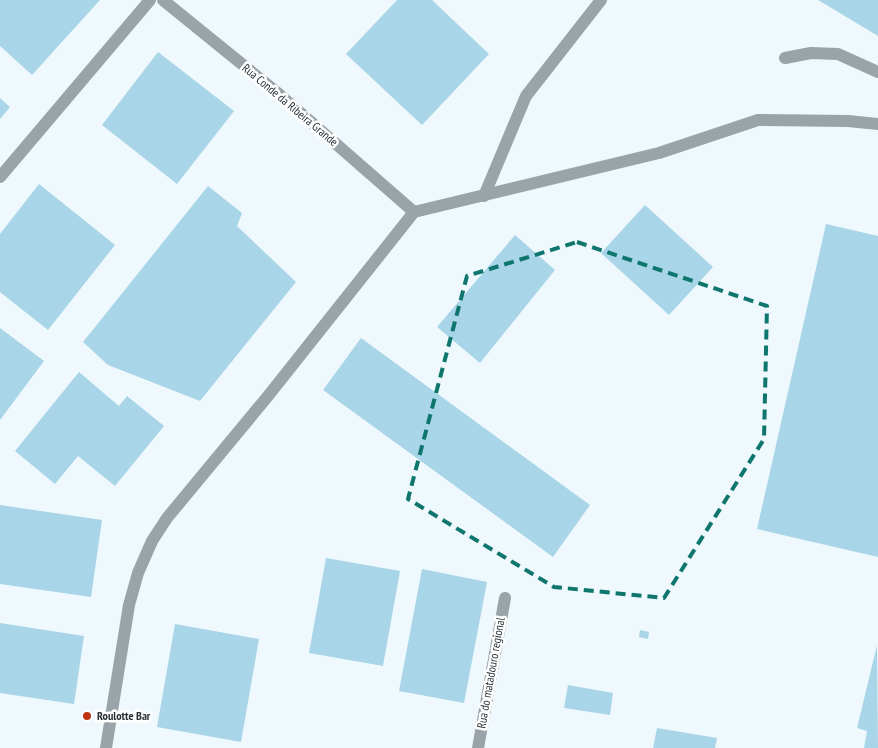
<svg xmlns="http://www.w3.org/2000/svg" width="878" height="748" font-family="'PT Sans Narrow',sans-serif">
	<rect width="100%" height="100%" fill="#eff9fd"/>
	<g fill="#a9d5e8">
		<path d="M0,0H100L32,75L0,46Z"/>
		<path d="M397,0H432L489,54L422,125L346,54Z"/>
		<path d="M818,0H878V36Z"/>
		<path d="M158,52L234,111L177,184L102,125Z"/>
		<path d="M0,98L10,107L0,119Z"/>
		<path d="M39,184L115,245L48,330L0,292V234Z"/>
		<path d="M208,186L242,213L237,226L296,282L200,401L108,365L83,342Z"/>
		<path d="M645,205L713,267L669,315L601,253Z"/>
		<path d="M826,224L878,236V557L757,529Z"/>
		<path d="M515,235L555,270L480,363L437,327Z"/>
		<path d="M0,328L44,361L0,420Z"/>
		<path d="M361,338L590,505L553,557L323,390Z"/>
		<path d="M79,372L119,406L127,396L164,426L115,486L78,456L55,484L15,451Z"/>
		<path d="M0,505L102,520L91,597L0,584Z"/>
		<path d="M326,558L400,571L383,666L309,653Z"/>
		<path d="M422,569L487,582L464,703L399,691Z"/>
		<path d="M0,623L84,636L74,704L0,693Z"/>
		<path d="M175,624L259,639L241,742L157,727Z"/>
		<path d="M640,630L649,632L648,639L639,637Z"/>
		<path d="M877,645L878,748H864L867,731L857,728Z"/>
		<path d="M568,685L613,693L610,715L564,708Z"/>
		<path d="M657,728L717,738L715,748H653Z"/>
	</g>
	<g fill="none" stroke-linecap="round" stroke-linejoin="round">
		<g stroke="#9aa4a8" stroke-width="12">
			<path d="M163,0L280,95L414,212"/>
			<path d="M785,58L811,53L838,54L878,72"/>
			<path d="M0,177L150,0"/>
			<path d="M484,196L526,96L601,0"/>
			<path d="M106,748L129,605L138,573L152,541L167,518L268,396L414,212L659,153L758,120L848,121L878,124"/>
			<path d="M478,748L505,598"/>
		</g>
	</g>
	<path fill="none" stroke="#0f766e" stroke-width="4" stroke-dasharray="10 6" stroke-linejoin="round" d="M577,242L767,306L764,439L664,598L554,587L408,499L467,276Z"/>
	<circle fill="#bd3410" stroke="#fff" stroke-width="2" cx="87" cy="716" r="5"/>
	<g text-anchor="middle" stroke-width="5" stroke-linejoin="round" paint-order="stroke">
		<g font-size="12" fill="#283135" stroke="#fff">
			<text transform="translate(290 105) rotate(40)" y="4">Rua Conde da Ribeira Grande</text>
			<text transform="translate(491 673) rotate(-80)" y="4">Rua do matadouro regional</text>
		</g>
		<g font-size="12" font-weight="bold" fill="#283135" stroke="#fff" text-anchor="start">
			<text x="97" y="720">Roulotte Bar</text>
		</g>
	</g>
</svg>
